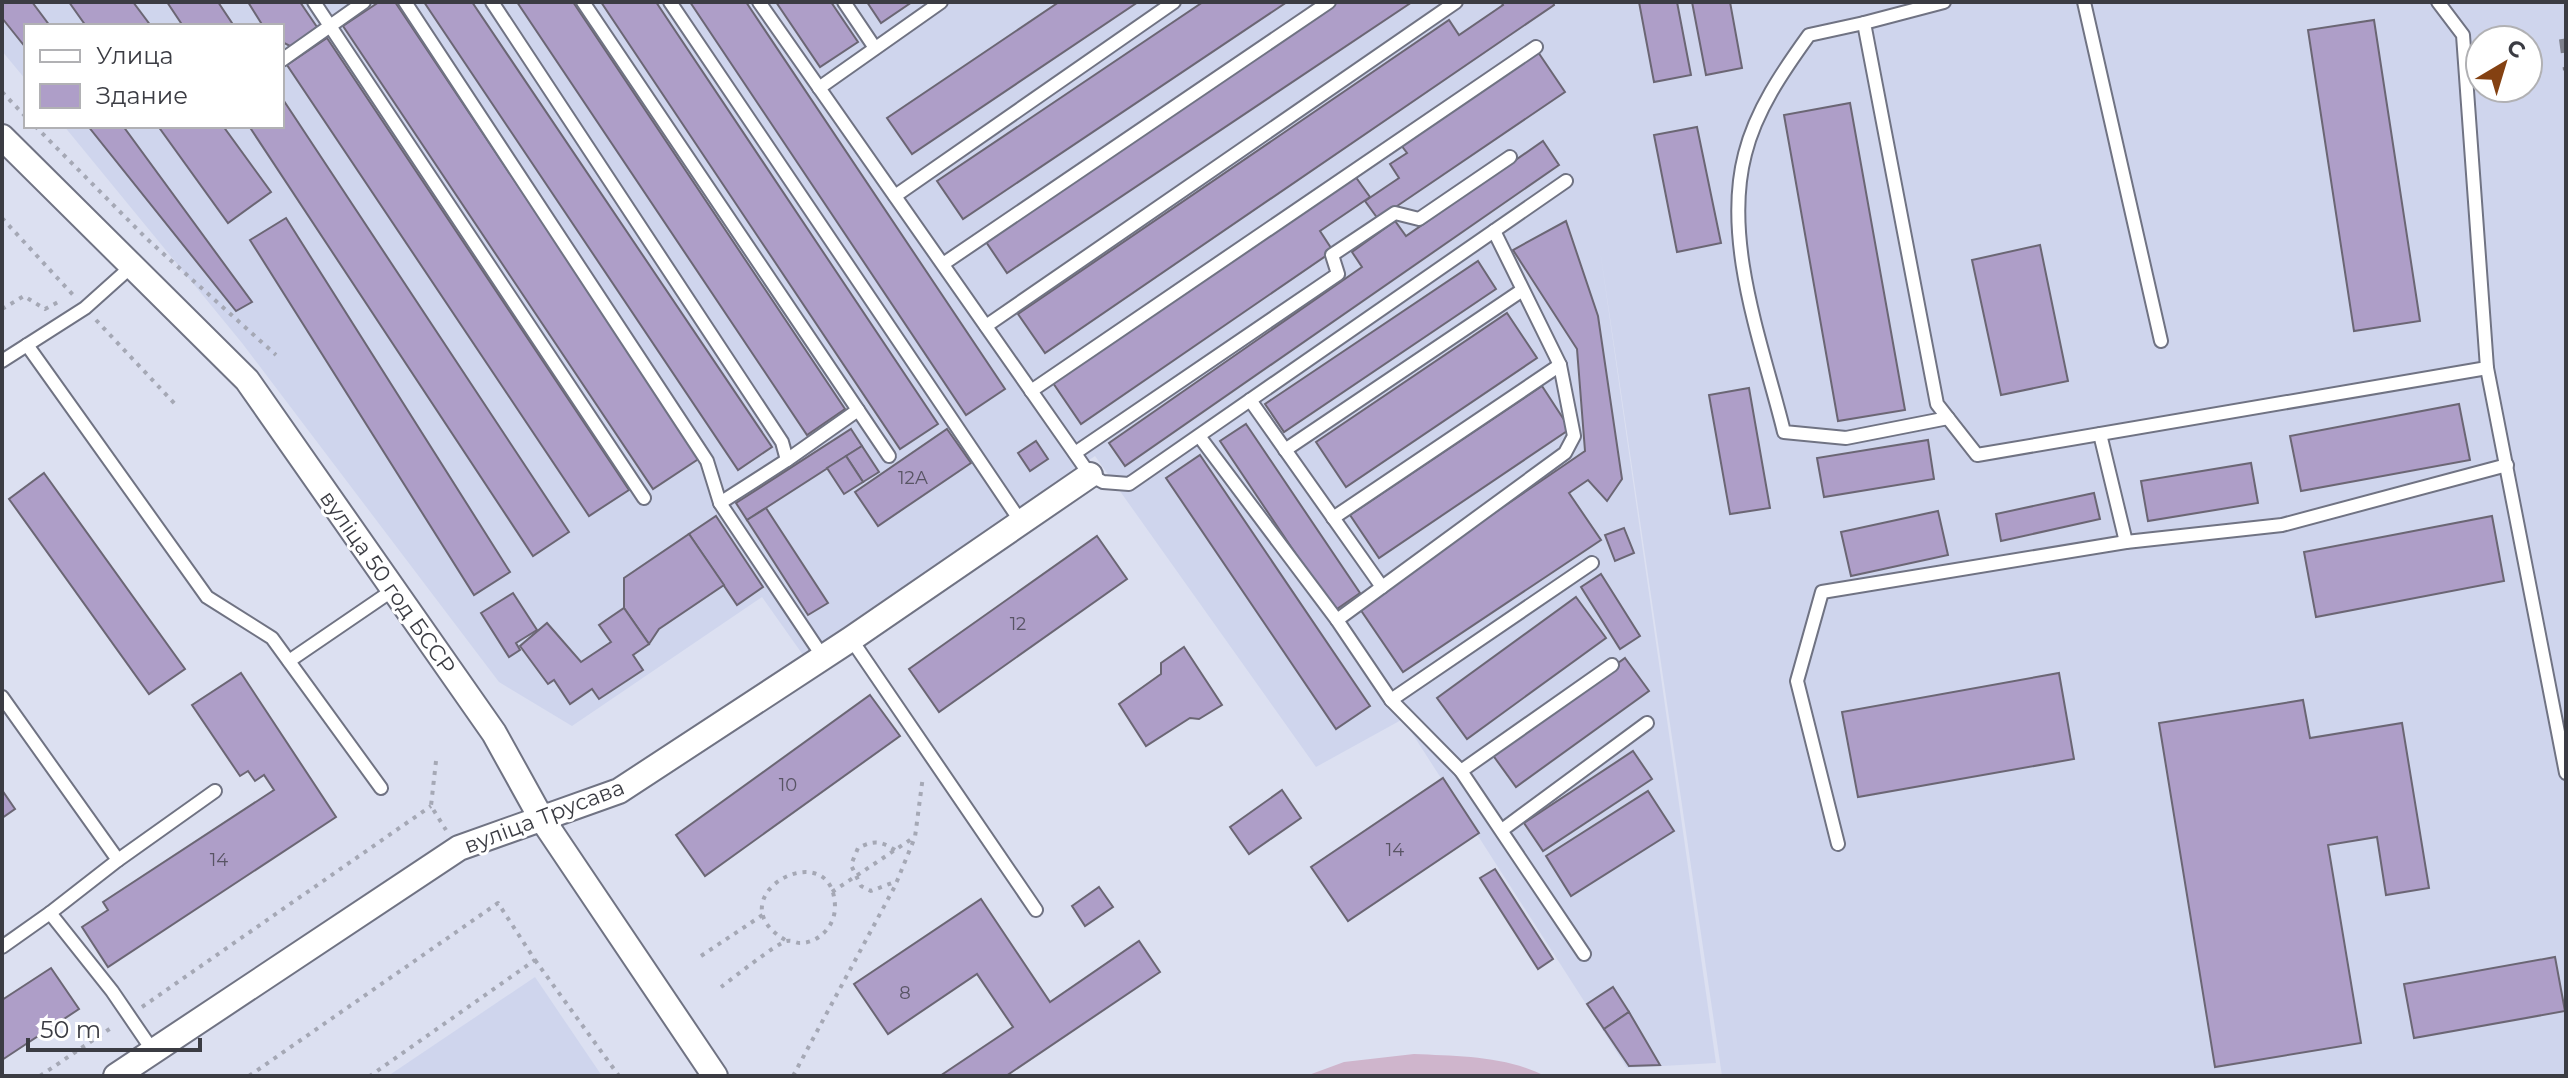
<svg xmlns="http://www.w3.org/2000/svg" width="2568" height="1078" font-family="Montserrat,sans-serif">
	<rect width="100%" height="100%" fill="#dce0f1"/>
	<g fill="#cfd5ed" fill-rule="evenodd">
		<path d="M2,2H2566V1076H1722L1600,250L1716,1063L1627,1068L1403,719L1316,767L1095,456L803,655L762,597L572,726L499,682L242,343L64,126H282V26H26V80L2,51ZM2480,40H2528V88H2480Z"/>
		<path d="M535,977L602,1076H388Z"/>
	</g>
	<path fill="#cfb5cc" d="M1414,1054C1458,1056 1506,1056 1545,1076H1306L1344,1062Z"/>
	<g fill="#ae9ec8" stroke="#6b6674" stroke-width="2">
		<path d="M2,2H32L50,26H26V48L2,18Z"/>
		<path d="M69,2H133L151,26H86Z"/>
		<path d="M167,2H218L234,26H183Z"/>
		<path d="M248,2H300L317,27L292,47L282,42V26H263Z"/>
		<path d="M379,2H395L700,458L653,489L343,26Z"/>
		<path d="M424,2H472L772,447L738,470Z"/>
		<path d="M517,2H573L845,409L807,435Z"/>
		<path d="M601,2H656L938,424L900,449Z"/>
		<path d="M690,2H746L1005,389L966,415Z"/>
		<path d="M776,2H831L858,42L820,67Z"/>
		<path d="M867,2H912L881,23Z"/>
		<path d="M1059,2H1138L912,154L887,118Z"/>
		<path d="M1203,2H1287L963,219L937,181Z"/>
		<path d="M1324,2H1412L1007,273L980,233Z"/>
		<path d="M1501,2H1553L1554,5L1045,353L1018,314L1449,20L1459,35L1503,5Z"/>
		<path d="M1639,2H1677L1691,75L1654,82Z"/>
		<path d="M1692,2H1730L1742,68L1706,75Z"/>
		<path d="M2374,20L2420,321L2354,331L2308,30Z"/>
		<path d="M327,38L629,490L589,516L287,65Z"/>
		<path d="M1538,52L1565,92L1378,219L1365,201L1399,178L1390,164L1407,153L1401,145Z"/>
		<path d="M282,98L569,532L533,556L249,126H282Z"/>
		<path d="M1850,103L1905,410L1838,421L1784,115Z"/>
		<path d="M88,126H123L252,302L236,311Z"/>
		<path d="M158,126H223L271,192L228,223Z"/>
		<path d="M1697,127L1721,243L1677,252L1654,135Z"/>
		<path d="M1543,141L1559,165L1125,466L1109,443L1362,267L1352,252L1395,221L1406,236Z"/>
		<path d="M1355,176L1370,197L1320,231L1333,251L1081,424L1053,383Z"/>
		<path d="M286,218L510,572L474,595L250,240Z"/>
		<path d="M1566,221L1598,316L1622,479L1607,501L1588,480L1569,493L1601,540L1403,672L1358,606L1585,451L1577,349L1513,250Z"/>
		<path d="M2040,245L2068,381L2001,395L1972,260Z"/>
		<path d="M1478,261L1496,289L1284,432L1265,404Z"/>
		<path d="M1507,313L1537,358L1346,487L1316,442Z"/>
		<path d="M1542,386L1570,429L1379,558L1350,515Z"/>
		<path d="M1749,388L1770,508L1730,514L1709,395Z"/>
		<path d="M2459,404L2470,460L2301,491L2290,436Z"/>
		<path d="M1246,424L1360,593L1334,611L1220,441Z"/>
		<path d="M851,429L862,446L747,520L736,503Z"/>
		<path d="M947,429L971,463L878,526L855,492Z"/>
		<path d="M1928,440L1934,479L1824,497L1817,458Z"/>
		<path d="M1036,441L1048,459L1030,471L1018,453Z"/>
		<path d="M862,446L879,472L863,482L846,456Z"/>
		<path d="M1200,455L1370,706L1336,729L1166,478Z"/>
		<path d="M846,456L863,482L844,494L827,468Z"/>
		<path d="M2251,463L2258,503L2148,521L2141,481Z"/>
		<path d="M44,473L185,669L149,694L9,499Z"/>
		<path d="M2094,493L2100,519L2001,541L1996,514Z"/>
		<path d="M766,508L828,603L808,615L747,520Z"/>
		<path d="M1938,511L1948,555L1851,576L1841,532Z"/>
		<path d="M716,516L763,587L737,605L689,534Z"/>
		<path d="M2492,516L2504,581L2316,617L2304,552Z"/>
		<path d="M1624,528L1634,553L1615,561L1605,535Z"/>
		<path d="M689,534L724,585L659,629L649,644L624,608V578Z"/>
		<path d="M1097,536L1127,579L939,712L909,669Z"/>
		<path d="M1601,574L1640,636L1620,649L1581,587Z"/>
		<path d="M513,593L537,630L516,643L520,650L509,657L481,613Z"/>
		<path d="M1576,597L1606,638L1467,739L1437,698Z"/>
		<path d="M624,608L649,644L633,655L643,670L599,699L592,689L570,704L554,680L548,684L520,646L547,623L581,662L611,642L599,625Z"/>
		<path d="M1184,647L1222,705L1199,719L1190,718L1146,746L1119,704L1161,674V663Z"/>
		<path d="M1625,658L1649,691L1516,787L1492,754Z"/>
		<path d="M241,673L336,817L108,967L82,927L108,910L103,902L274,790L264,775L255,781L248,771L240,776L192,705Z"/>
		<path d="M2059,673L2074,759L1858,797L1842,712Z"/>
		<path d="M870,695L900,736L705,876L676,835Z"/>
		<path d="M2303,700L2310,738L2402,723L2429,888L2386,895L2377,837L2328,845L2361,1043L2215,1067L2159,723Z"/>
		<path d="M1633,751L1652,779L1543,851L1524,823Z"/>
		<path d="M1443,778L1479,833L1348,921L1311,867Z"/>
		<path d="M2,790L15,809L2,818Z"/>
		<path d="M1282,790L1301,818L1249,854L1230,827Z"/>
		<path d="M1648,791L1674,831L1571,896L1546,856Z"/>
		<path d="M1495,869L1553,959L1538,969L1480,878Z"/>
		<path d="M1099,887L1113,907L1085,926L1072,906Z"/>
		<path d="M981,899L1050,1002L1139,941L1160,972L1006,1076H940L1013,1027L977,974L888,1034L854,984Z"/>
		<path d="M2555,957L2565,1011L2414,1038L2404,984Z"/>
		<path d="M51,968L79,1009L2,1060V1000Z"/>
		<path d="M1613,987L1629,1012L1604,1029L1587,1004Z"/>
		<path d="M1629,1012L1660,1065L1629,1066L1604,1029Z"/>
	</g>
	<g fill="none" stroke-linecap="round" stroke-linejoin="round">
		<g stroke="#707383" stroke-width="16">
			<g id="lane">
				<path d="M314,2L644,498"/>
				<path d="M405,2L707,461L720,503L823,657"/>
				<path d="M492,2L782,442L787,460L720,503"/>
				<path d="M583,2L858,410L787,460"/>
				<path d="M670,2L1021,522"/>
				<path d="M759,2L1090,475L1103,482L1129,484L1566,181"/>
				<path d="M844,2L875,48"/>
				<path d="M1944,2L1864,23L1937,404L1977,455L2487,368L2463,35L2438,2"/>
				<path d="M2084,2L2161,341"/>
				<path d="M1864,23L1809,35C1783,71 1756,110 1745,154C1722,242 1763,346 1784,432L1846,438L1948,418"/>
				<path d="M282,60L364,2"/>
				<path d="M819,88L941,2"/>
				<path d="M895,196L1174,2"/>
				<path d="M943,264L1329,2"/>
				<path d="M986,326L1456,2"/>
				<path d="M27,345L207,597L272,638L381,788"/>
				<path d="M2,361L85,308L133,265"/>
				<path d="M2487,368L2566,773"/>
				<path d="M1031,391L1536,47"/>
				<path d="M1250,400L1382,587"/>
				<path d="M858,410L889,456"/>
				<path d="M2100,434L2126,542"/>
				<path d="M1199,436L1337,620L1391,700L1461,771L1584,954"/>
				<path d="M1285,450L1521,291"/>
				<path d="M1075,453L1338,274L1332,255L1395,213L1419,219L1510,157"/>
				<path d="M1333,518L1560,365"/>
				<path d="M1337,620L1565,453L1574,436L1560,365L1494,231"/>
				<path d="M851,639L1036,910"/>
				<path d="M289,661L393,590"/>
				<path d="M2,697L118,860L50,913"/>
				<path d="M1391,700L1592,563"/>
				<path d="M1461,771L1612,665"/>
				<path d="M1502,830L1647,723"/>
				<path d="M1838,844L1797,681L1822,592L2126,542L2282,525L2507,465"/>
				<path d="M118,860L215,791"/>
				<path d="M2,947L50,913L112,991L153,1051"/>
			</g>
		</g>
		<g stroke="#707383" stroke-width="28">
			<g id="street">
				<path d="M2,137L247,380L494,733L540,816L715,1076"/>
				<path d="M116,1076L459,848L619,791L851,639L1090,475"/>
			</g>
		</g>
		<g stroke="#a5a8b5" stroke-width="4" stroke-dasharray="4 6" stroke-linecap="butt">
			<path d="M2,92L26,117"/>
			<path d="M35,126L147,239L276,355"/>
			<path d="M2,218L74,296"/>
			<path d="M2,309L24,296L45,309L62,300"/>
			<path d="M96,320L175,404"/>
			<path d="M436,761L431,806L446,830"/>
			<path d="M895,850C881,841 874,840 858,848L851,865L861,886L871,891L897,881"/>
			<path d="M832,892L913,838"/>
			<path d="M701,956L764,914"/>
			<path d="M535,960L619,1076"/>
			<path d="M721,987C732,979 778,942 787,941C792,940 796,943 800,943C819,943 835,926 835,907C834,830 710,898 787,941"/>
			<path d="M142,1007L431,806"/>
			<path d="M40,1076L114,1026"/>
			<path d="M249,1076L498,903L535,960L370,1076"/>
			<path d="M793,1076L895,886L915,837L923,776"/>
		</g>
		<use href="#lane" stroke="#fff" stroke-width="12"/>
		<use href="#street" stroke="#fff" stroke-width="24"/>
		<path stroke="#7f818d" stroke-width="6" stroke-dasharray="14 14" stroke-linecap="butt" d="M2562,39L2566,70"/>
	</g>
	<g text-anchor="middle" stroke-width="6" stroke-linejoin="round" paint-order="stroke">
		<g font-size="18" fill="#585464">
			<text x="913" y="484">12А</text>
			<text x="1018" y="630">12</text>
			<text x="788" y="791">10</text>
			<text x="1395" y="856">14</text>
			<text x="219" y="866">14</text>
			<text x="905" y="999">8</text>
		</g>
		<g font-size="22" fill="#3b3c43" stroke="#fff">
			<text transform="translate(388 582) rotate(55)" y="8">вуліца 50 год БССР</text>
			<text transform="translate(544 816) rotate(-21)" y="8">вуліца Трусава</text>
		</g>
	</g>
	<rect width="2568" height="1078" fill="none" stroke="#3b3c43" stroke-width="8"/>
	<rect x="24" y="24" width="260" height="104" fill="#ffffff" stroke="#b1b1b4" stroke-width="2"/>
	<rect x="40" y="50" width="40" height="12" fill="#ffffff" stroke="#b1b1b4" stroke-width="2"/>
	<text x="96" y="64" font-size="24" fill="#3b3c43">Улица</text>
	<rect x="40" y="84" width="40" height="24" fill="#ae9ec8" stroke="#b1b1b4" stroke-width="2"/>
	<text x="96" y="104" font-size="24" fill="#3b3c43">Здание</text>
	<g transform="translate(2504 64) rotate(38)"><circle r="38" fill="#ffffff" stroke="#b1b1b4" stroke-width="2"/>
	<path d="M0-6L14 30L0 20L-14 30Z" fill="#844112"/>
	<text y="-12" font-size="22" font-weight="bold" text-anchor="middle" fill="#3b3c43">С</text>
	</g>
	<path d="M28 1038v12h172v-12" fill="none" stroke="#3b3c43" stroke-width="4"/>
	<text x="40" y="1038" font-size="24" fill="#3b3c43" stroke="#ffffff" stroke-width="6" paint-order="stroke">50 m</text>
</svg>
